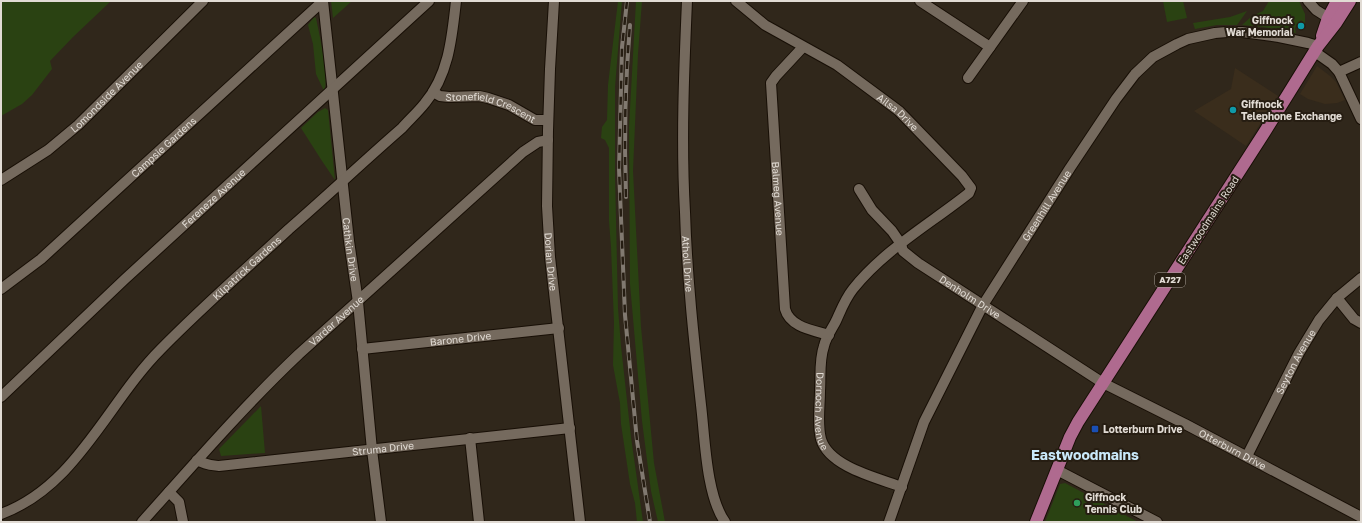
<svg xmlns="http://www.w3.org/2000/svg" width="1362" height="523" font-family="'Golos Text',sans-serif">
	<rect width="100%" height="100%" fill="#30271b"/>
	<g fill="#3a2d1c">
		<path d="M1317,66L1330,76L1336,82L1345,100L1337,103L1325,104L1308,99L1300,94Z"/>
		<path d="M1235,68L1278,96L1246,146L1194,111L1231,89Z"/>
	</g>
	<g fill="#2a4212">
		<path d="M1,1H111L73,37L50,61L52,69L32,95L22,104L1,116Z"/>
		<path d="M331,1H352L333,18Z"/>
		<path d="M618,1H622L615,87V176L618,308L621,346L631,437L643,522H637L635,503L630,484L621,424L620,403L613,365L614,323L611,247L609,221V148L605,140L601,138L602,127L607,120L608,85Z"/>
		<path d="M636,1H642L638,54L633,171L641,327L654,463L665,522H658L651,491L642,421L630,284L629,127Z"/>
		<path d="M1163,1H1183L1187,18L1167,22Z"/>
		<path d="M1269,1H1299L1305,14V24L1301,20L1295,28L1296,33L1263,27L1242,25L1252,16L1263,11Z"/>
		<path d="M1247,11L1237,25H1217L1195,29L1193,23L1230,17Z"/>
		<path d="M314,17L316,18C319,33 330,80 324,91L316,74L313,44L308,25Z"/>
		<path d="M325,108L328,110L335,180L322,161L301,128L318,112Z"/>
		<path d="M261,406L265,453L221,456L219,449Z"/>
		<path d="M1065,483L1138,522H1045L1060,484Z"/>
	</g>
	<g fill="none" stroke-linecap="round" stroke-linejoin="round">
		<g stroke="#180f06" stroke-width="12">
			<g id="minor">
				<path id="s1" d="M323,1L349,241L358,302L372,450L381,522"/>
				<path id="s2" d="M554,1L550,69L548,130L547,206L550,257L580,522"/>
				<path id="s3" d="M687,1C684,71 681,142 685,212C687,277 694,341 701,405C705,438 706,495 725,522"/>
				<path id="s4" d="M736,1L765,25L837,65L891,105L899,111L962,176L971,188L969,193C930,224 884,250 853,289C845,299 841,310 836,321C832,329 826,337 824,346C819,360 821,376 820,391C820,406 817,424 821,439C829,467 878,478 902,487"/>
				<path d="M920,1L990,47"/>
				<path d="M1308,1L1316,10L1335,22"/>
				<path id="s5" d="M803,47L776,76L771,83L785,309C790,327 812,330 829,335"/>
				<path d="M1315,52L1332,64L1339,72L1361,119"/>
				<path d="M1339,72L1361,62"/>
				<path d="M968,78L1023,1"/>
				<path id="s6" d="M433,92L440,96L449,97L479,96L488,98L509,105L535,120H548"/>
				<path id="s7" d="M1,180L48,150L78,125L203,1"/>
				<path id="s8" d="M859,189L872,210L892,231L901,244L903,251L918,263L1103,383L1185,424L1361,517"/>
				<path id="s9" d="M1,289L41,259L323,1"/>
				<path d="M1337,298L1354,319L1361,323"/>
				<path id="s10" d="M362,349L559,328"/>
				<path id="s11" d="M1,397L125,279L429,1"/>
				<path d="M470,438L479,522"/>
				<path id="s12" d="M1247,456L1299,353L1319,320L1337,298L1361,278"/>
				<path id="s13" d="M197,460C205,465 211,465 219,466L570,428"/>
				<path d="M1057,470L1157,522"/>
				<path d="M169,492L179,502L183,522"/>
				<path id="s14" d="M1,514C77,486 107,403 161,349C202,307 246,269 289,229C327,196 364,161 402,128C409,120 418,112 425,103C449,74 452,37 456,1"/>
				<path id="s15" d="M142,522C193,465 244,406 299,354L523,152L538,142L548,140"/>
				<path id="s16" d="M889,522L924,422L983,305L1070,168L1116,99L1135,74L1153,57L1177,44L1188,39L1215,33L1227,32H1242L1279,37L1308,43L1318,46"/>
			</g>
		</g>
		<g stroke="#180f06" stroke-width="14">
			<g id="major">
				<path d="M1322,36L1328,18L1337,1"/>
				<path d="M1036,522L1070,437L1078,422L1264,133L1318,46L1336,23L1350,1"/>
			</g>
		</g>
		<use href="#minor" stroke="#756a5e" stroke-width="10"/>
		<use href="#major" stroke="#af6a8f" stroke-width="12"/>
		<g stroke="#817970" stroke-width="4">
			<g id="rail">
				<path d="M627,1L622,47L619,169L625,315L637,441L650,522"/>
				<path d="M626,197C624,140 625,82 630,25"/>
			</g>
		</g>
		<use href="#rail" stroke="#261d12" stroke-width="2.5" stroke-dasharray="8" stroke-linecap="butt"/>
	</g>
	<g fill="#0f9aa8" stroke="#261d12" stroke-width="1.5">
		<circle cx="1301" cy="26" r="4"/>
		<circle cx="1233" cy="110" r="4"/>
	</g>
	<rect fill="#1a4fb4" stroke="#261d12" stroke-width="1.5" x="1091" y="425" width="8" height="8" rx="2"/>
	<circle fill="#2e9e5b" stroke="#261d12" stroke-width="1.5" cx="1077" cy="503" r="4"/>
	<g text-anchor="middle" stroke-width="4" stroke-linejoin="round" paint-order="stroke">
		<rect fill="#261d12" stroke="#a9a29a" stroke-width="1" x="1155" y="273" width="30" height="14" rx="3"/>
		<g font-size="9" font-weight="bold" fill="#e1dbd4">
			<text x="1170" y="283">A727</text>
		</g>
		<g font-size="10" font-weight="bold" fill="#e1dbd4" stroke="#261d12" text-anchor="start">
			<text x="1293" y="24" text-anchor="end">Giffnock<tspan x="1293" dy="12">War Memorial</tspan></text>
			<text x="1241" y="108">Giffnock<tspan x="1241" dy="12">Telephone Exchange</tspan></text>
			<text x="1103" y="433">Lotterburn Drive</text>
			<text x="1085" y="501">Giffnock<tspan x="1085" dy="12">Tennis Club</tspan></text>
		</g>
		<g font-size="10" fill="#e1dbd4" stroke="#261d12">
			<text dy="4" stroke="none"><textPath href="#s7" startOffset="135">Lomondside Avenue</textPath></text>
			<text dy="4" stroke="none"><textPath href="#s6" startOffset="61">Stonefield Crescent</textPath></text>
			<text dy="4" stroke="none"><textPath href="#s4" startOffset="197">Ailsa Drive</textPath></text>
			<text dy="4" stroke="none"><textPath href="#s9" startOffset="216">Campsie Gardens</textPath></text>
			<text dy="4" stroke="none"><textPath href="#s11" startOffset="291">Fereneze Avenue</textPath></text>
			<text dy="4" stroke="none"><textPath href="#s5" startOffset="164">Balmeg Avenue</textPath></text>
			<text dy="4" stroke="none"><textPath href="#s16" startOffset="355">Greenhill Avenue</textPath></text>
			<text transform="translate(1208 220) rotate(-57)" y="4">Eastwoodmains Road</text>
			<text dy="4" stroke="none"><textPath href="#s1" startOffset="250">Cathkin Drive</textPath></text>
			<text dy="4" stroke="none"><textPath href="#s2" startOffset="261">Dorian Drive</textPath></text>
			<text dy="4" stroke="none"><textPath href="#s3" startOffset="263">Atholl Drive</textPath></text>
			<text dy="4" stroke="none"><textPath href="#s14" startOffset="351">Kilpatrick Gardens</textPath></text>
			<text dy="4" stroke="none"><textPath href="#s8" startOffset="158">Denholm Drive</textPath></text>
			<text dy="4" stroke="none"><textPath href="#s15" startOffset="280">Vardar Avenue</textPath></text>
			<text dy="4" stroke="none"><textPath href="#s10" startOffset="99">Barone Drive</textPath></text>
			<text dy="4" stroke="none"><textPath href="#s12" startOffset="106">Seyton Avenue</textPath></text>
			<text dy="4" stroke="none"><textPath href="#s4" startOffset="589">Dornoch Avenue</textPath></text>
			<text dy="4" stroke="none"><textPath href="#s13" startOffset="188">Struma Drive</textPath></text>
			<text dy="4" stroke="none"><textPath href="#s8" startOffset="462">Otterburn Drive</textPath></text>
		</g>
		<g font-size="14" font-weight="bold" fill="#cae9fa" stroke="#261d12">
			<text x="1085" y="460">Eastwoodmains</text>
		</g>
	</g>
	<rect width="1362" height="523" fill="none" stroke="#e1dbd4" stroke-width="4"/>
</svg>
